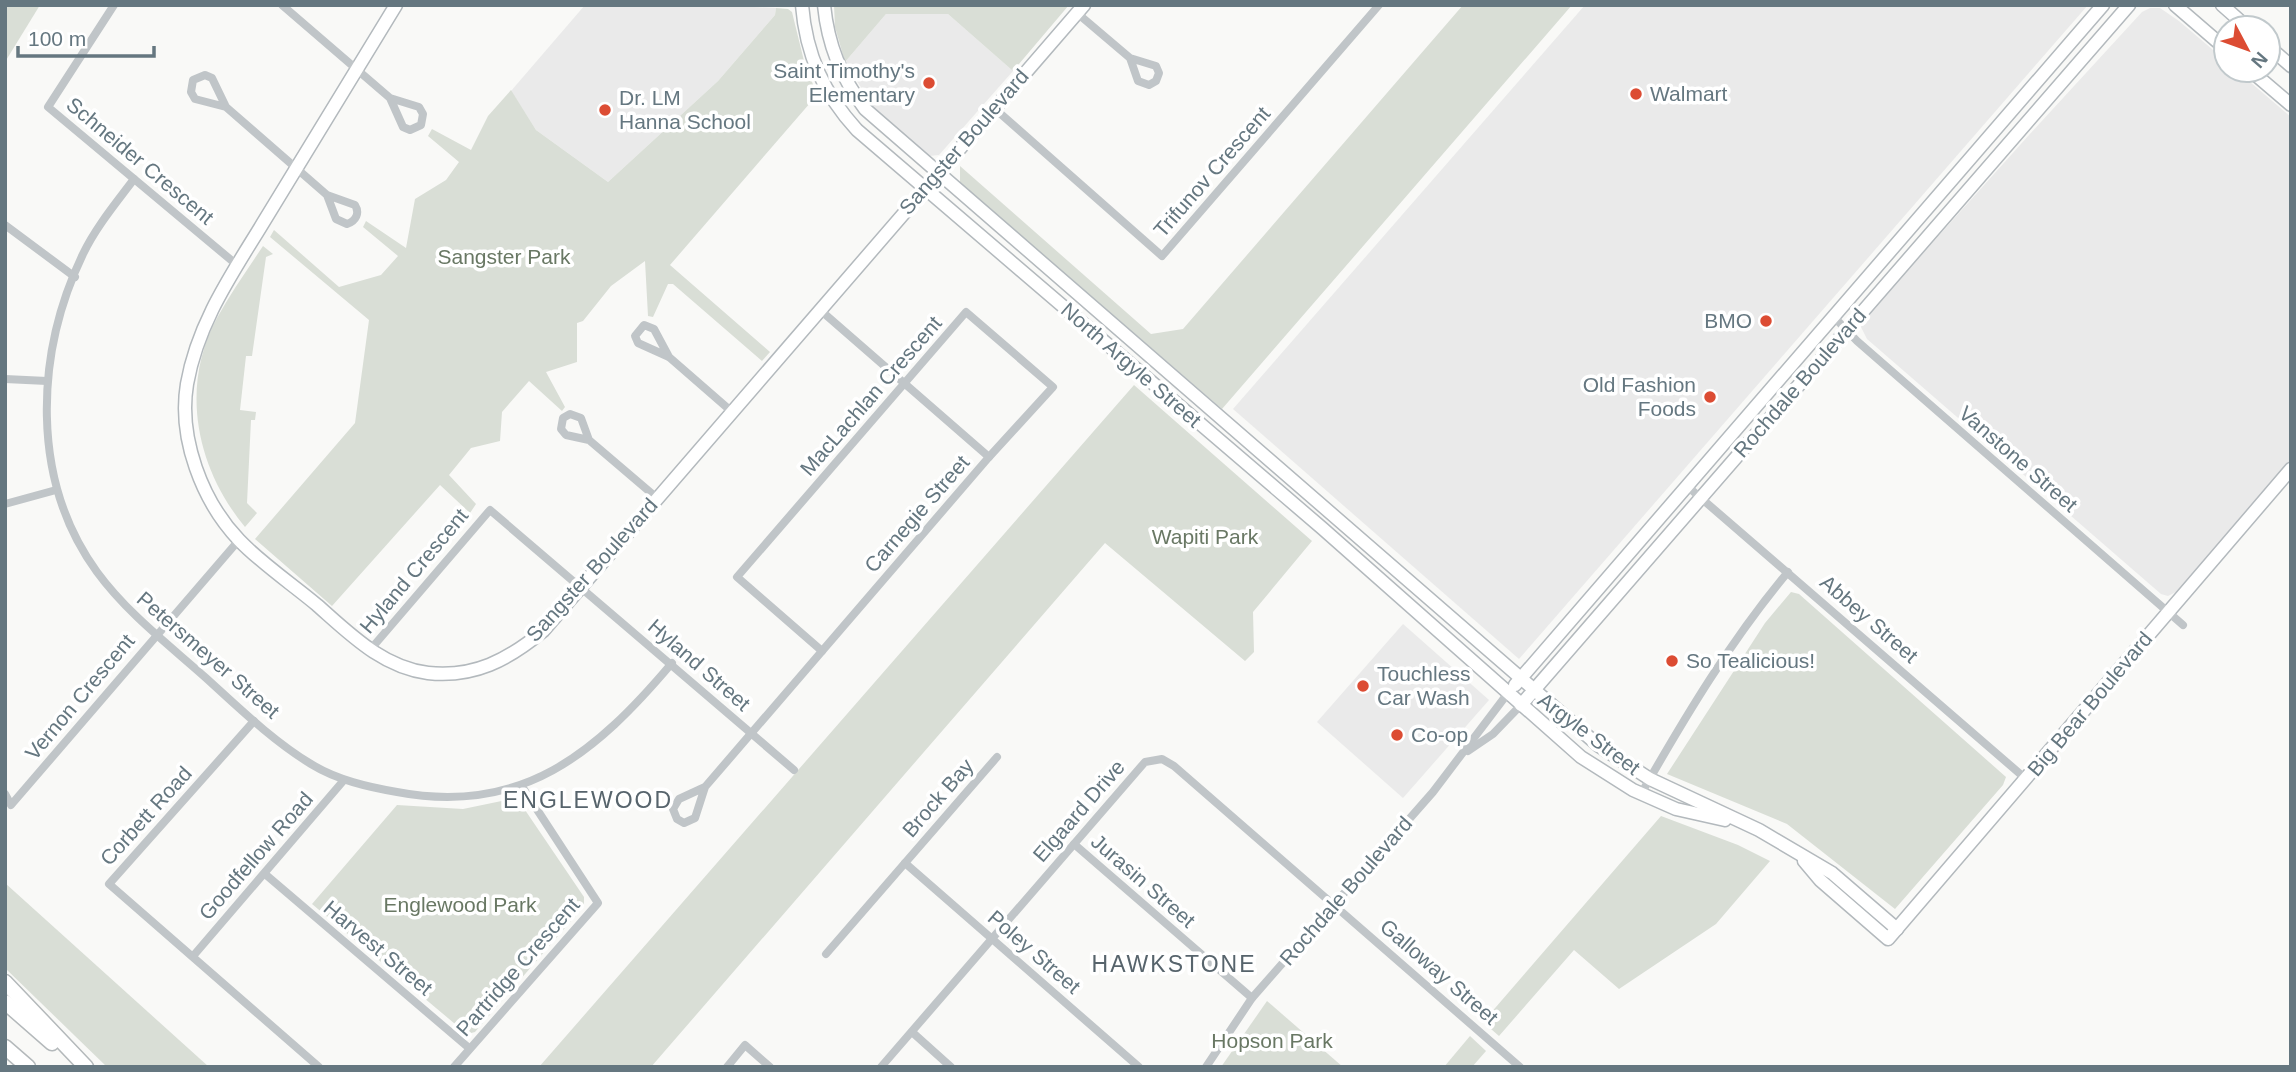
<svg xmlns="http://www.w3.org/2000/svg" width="2296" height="1072" font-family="Helvetica,sans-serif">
	<rect width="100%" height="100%" fill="#f9f9f7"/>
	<g fill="#eaeaea">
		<path d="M585,5H712L776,8L775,15L718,81L608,182L536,130L511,91Z"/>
		<path d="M1585,5H2088L1519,659L1233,409Z"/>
		<path d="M2150,8H2160L2179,21L2226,61V70H2236L2291,117V461L2182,589L2168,596L2161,594L1867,339L1861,327L1863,320L2029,135L2142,12Z"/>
		<path d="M886,14H948L1013,71L939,155L929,156L876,111L845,62Z"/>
		<path d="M1403,624L1489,700L1403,798L1317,722Z"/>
	</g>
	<g fill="#d9ded6">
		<path d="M5,5H40L5,62Z"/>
		<path d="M834,5H1069L1013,71L948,14H886L845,62L835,27Z"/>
		<path d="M1463,5H1572L1222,409L960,183V166L1151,334L1183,329Z"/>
		<path d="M776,8L788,9L792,12L804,61L817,95L670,265L770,352L762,361L673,284H668L653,317L648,316L645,261L611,286L583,321L577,323V362L546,372L565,407L562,411L529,381L502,412L500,441L471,448L449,475L476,504L470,513L440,485L332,606L255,539L355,423L369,320L270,237L274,230L339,287L381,275L398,256L363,227L366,221L406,248L415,199L446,180L459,162L428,136L432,129L471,150L488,116L511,90L536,130L608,182L718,81L775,15Z"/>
		<path d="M263,246L273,254L266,257L252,356H246L240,410L256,412L255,420H251L247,503L257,513L245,527C197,469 179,388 217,318C230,294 247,270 263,246Z"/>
		<path d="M1134,385L1312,541L1253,612L1254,652L1245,661L1105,543L651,1067H539Z"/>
		<path d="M1791,592L1799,594L2006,777L2003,785L1895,909L1787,824L1667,774L1765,623Z"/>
		<path d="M511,799L523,807L584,897V906L475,1032L467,1034L312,904L397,805L463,809Z"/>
		<path d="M1661,816L1738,845L1770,861L1716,924L1619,989L1574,950L1499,1036L1483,1022Z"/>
		<path d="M5,883L209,1067H107L5,968Z"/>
		<path d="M1267,1001L1274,1007L1343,1067H1221Z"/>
		<path d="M1470,1036L1486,1051L1472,1067H1444Z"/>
	</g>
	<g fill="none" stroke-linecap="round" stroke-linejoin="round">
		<g stroke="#b3b9bd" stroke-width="15">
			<g id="secondary">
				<path d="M396,5C353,76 309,147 266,218C234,271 198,321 187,384C178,438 202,501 239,540C262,564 292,584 317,605C350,634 382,667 428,673C474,678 508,660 543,631L1084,5"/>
				<path d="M802,5C806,55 824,94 857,130L1322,528L1581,757L1633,790L1676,809L1725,820"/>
				<path d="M824,5C828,45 841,77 865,109L1599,746L1650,779L1759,830L1832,873L1897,929"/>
				<path d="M2175,5L2226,49"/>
				<path d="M2222,5L2248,28"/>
				<path d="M2268,46L2291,66"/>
				<path d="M2250,70L2291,105"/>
				<path d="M1515,685L2103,5"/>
				<path d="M1521,705L2129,5"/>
				<path d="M1804,861L1820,880L1888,939L2291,469"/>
			</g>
		</g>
		<g stroke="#b4b9bb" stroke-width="17">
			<g id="highway">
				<path d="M5,982L86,1067"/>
				<path d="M5,1002L52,1043"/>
				<path d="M5,1047L28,1067"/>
			</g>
		</g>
		<g stroke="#c0c5c8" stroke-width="8">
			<path d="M114,5L48,107L237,265"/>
			<path d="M282,5L390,98L419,107L423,114L421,125L410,130L403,127L390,98"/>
			<path d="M1077,13L1130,58L1138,81L1149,85L1156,81L1159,73L1156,66L1130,58"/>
			<path d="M226,107L195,99L191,92L193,80L205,75L212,78L226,107L327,195L355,205C360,213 356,221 347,224L336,219L327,195"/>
			<path d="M994,108L1162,256L1379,5"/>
			<path d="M134,179C116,203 96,227 83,254C35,354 30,480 97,572C127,613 169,645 206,678C239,708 273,741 311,764C337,780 368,787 397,792C522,816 596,753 672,663"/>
			<path d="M5,225L75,277"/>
			<path d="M1833,316L1857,341L2183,625"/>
			<path d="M669,357L654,329L644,325L635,336L638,343L669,357L731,411"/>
			<path d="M5,379L47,381"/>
			<path d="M589,440L581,418L570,414L563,418L561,429L566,435L589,440L657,498"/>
			<path d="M1687,486L2026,779"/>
			<path d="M5,504L56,490"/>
			<path d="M370,650L490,510L794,770"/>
			<path d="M822,651L737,577L966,312L1053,387L989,457"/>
			<path d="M254,721L109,884L319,1067"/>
			<path d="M1468,751L1493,734L1521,705"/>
			<path d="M705,787L695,818L684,823L677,819L673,809L679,799L705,787L989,457L819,309"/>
			<path d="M5,794L11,805L239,540"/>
			<path d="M1641,794C1685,717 1731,640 1788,572"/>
			<path d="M1074,844L1252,998"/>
			<path d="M905,863L1139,1067"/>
			<path d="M265,874L469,1048"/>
			<path d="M826,954L997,757"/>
			<path d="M194,955L344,780"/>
			<path d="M912,1032L951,1067"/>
			<path d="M454,1067L598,903L521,785"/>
			<path d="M727,1067L745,1045L770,1067"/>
			<path d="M881,1067L1145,762L1162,759L1174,766L1520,1067"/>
			<path d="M1206,1067L1252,998L1433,792L1508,693"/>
		</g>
		<use href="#secondary" stroke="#fff" stroke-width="12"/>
		<use href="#highway" stroke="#fff" stroke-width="14"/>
	</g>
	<g fill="#dc4c33" stroke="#fff" stroke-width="2.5">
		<circle cx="929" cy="83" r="7"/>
		<circle cx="1636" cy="94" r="7"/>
		<circle cx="605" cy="110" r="7"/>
		<circle cx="1766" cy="321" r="7"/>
		<circle cx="1710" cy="397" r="7"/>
		<circle cx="1672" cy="661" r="7"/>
		<circle cx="1363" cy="686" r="7"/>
		<circle cx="1397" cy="735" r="7"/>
	</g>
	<g text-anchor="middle" stroke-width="7" stroke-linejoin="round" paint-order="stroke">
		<g font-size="21" fill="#657780" stroke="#fff" text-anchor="start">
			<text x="915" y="78" text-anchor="end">Saint Timothy's<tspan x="915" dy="24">Elementary</tspan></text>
			<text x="1650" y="101">Walmart</text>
			<text x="619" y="105">Dr. LM<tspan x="619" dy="24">Hanna School</tspan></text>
			<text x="1752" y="328" text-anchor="end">BMO</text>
			<text x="1696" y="392" text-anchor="end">Old Fashion<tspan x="1696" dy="24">Foods</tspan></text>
			<text x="1686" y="668">So Tealicious!</text>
			<text x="1377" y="681">Touchless<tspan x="1377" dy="24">Car Wash</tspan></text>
			<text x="1411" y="742">Co-op</text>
		</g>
		<g font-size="21" fill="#657780" stroke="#fff">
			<text transform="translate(964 142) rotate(-49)" y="7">Sangster Boulevard</text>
			<text transform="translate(140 161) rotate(40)" y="7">Schneider Crescent</text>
			<text transform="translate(1212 172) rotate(-49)" y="7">Trifunov Crescent</text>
			<text transform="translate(1131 365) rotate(41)" y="7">North Argyle Street</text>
			<text transform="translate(1800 383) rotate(-49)" y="7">Rochdale Boulevard</text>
			<text transform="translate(871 396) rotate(-49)" y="7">MacLachlan Crescent</text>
			<text transform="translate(2018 459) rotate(41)" y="7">Vanstone Street</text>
			<text transform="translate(917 514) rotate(-49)" y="7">Carnegie Street</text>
			<text transform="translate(592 570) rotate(-48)" y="7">Sangster Boulevard</text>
			<text transform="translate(414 571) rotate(-50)" y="7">Hyland Crescent</text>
			<text transform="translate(1869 619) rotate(41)" y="7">Abbey Street</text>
			<text transform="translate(208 655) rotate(41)" y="7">Petersmeyer Street</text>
			<text transform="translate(699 665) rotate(41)" y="7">Hyland Street</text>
			<text transform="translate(80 697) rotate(-50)" y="7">Vernon Crescent</text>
			<text transform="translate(2090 704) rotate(-50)" y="7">Big Bear Boulevard</text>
			<text transform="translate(1589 734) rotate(37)" y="7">Argyle Street</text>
			<text transform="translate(938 798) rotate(-49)" y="7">Brock Bay</text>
			<text transform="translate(1079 811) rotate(-49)" y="7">Elgaard Drive</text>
			<text transform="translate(146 816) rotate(-48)" y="7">Corbett Road</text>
			<text transform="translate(256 856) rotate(-49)" y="7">Goodfellow Road</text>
			<text transform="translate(1143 881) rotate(41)" y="7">Jurasin Street</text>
			<text transform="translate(1346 891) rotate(-49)" y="7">Rochdale Boulevard</text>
			<text transform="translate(378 948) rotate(40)" y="7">Harvest Street</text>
			<text transform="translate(1034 952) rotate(41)" y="7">Poley Street</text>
			<text transform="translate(518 967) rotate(-49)" y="7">Partridge Crescent</text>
			<text transform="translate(1439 972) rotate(41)" y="7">Galloway Street</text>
		</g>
		<g font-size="21" fill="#697864" stroke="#fff">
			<text x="504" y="264">Sangster Park</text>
			<text x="1205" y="544">Wapiti Park</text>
			<text x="460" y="912">Englewood Park</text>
			<text x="1272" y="1048">Hopson Park</text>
		</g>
		<g font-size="23" letter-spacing="2" fill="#57646c" stroke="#fff">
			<text x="588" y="808">ENGLEWOOD</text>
			<text x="1174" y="972">HAWKSTONE</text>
		</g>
	</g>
	<rect width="2296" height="1072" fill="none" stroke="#657780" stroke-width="14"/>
	<g transform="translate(2247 49) rotate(131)"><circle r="33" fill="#ffffff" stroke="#c1c9cc" stroke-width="2"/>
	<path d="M0-5L12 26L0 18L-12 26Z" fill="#dc4c33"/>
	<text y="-10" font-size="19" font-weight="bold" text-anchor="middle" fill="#657780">N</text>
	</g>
	<path d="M18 46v10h136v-10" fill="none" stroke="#657780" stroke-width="3.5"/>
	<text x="28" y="46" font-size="21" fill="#657780" stroke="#ffffff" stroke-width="5" paint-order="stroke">100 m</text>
</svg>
